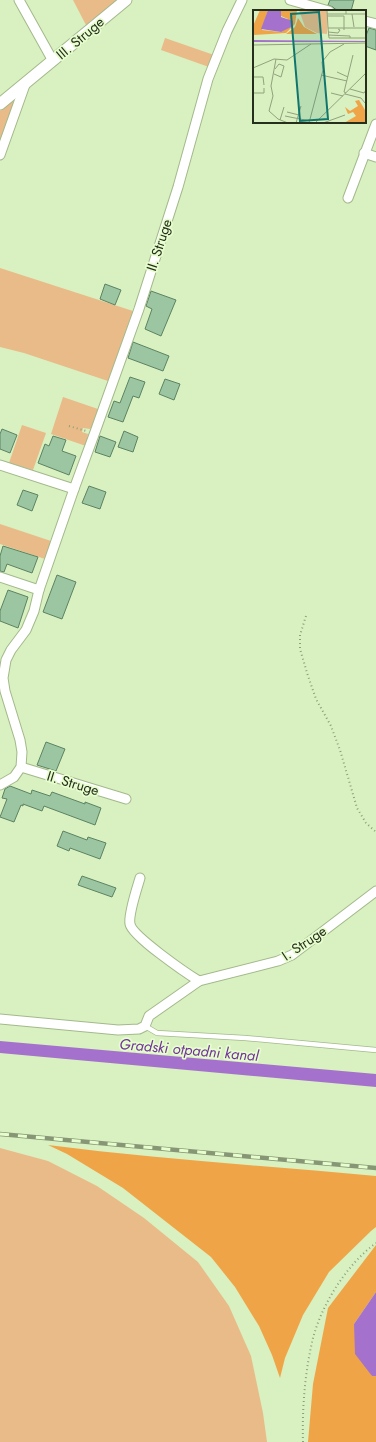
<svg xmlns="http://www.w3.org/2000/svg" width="376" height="1442" font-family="Jost,sans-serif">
	<rect width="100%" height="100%" fill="#d9f0c0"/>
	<g fill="#e9bb89">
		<path d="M73,0H118L86,25Z"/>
		<path d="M165,38L214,55L209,67L161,50Z"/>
		<path d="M13,101L17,105L0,152V111Z"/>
		<path d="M0,268L133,311L108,381L24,353L0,347Z"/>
		<path d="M63,397L98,409L91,428L90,429L83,428L82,432L88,434L86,446L51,434Z"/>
		<path d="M22,425L46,433L33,470L9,463Z"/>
		<path d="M0,524L51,541L45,559L0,544Z"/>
		<path d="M0,1148L48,1161L97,1186L144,1218L198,1262L229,1306L251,1356L263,1413L267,1442H0Z"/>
	</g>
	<g fill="#f0a448">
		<path d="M48,1145C157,1159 267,1166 376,1176V1227L371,1231L329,1272L303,1315L285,1358L280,1378L272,1355L259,1326L235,1287L211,1257L123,1188L67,1154Z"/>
		<path d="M376,1245V1292L354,1324L372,1376H376V1442H308L313,1384L328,1308Z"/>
	</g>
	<g fill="#a472cc">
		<path d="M0,1041L376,1074V1087L0,1053Z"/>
		<path d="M376,1292V1376H372L355,1354L354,1324Z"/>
	</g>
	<g fill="#9cc6a2" stroke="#5b8362">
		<path d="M330,0H354L351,11H342L335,9L333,7L328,5Z"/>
		<path d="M369,28L376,30V50L365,46V38Z"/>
		<path d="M105,284L121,290L115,305L100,299Z"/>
		<path d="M151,291L176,300L161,336L145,329L152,309L146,306Z"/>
		<path d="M133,342L169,356L163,371L128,358Z"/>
		<path d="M130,377L145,382L139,398L133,396L123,422L108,417L114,401L120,403Z"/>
		<path d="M165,379L180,384L174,400L159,394Z"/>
		<path d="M2,429L17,435L10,453L0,449V434Z"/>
		<path d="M124,431L138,437L133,452L118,447Z"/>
		<path d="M53,436L66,440L62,451L76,456L69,475L38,463L45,444L49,446Z"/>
		<path d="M100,436L116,442L110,457L95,452Z"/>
		<path d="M89,486L106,492L100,509L82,503Z"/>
		<path d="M23,490L38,495L32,511L17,505Z"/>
		<path d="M3,546L38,557L32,573L7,564L4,572L0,571V556Z"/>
		<path d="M57,575L76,582L62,619L43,612Z"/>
		<path d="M8,590L28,597L18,628L0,621V611Z"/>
		<path d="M46,742L65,749L56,771L37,765Z"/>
		<path d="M10,786L31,794L32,790L50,796L52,792L85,804V802L101,808L95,825L44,806L42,811L23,804V806L21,805L14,822L0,817L7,799L2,798L5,789Z"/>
		<path d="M63,831L87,840L88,837L106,843L100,859L70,848L69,851L57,846Z"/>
		<path d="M82,876L116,888L112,897L78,885Z"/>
	</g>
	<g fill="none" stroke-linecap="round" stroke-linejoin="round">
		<g stroke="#a3b98b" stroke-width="6">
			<path id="service" d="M145,1026L157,1033L245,1038L376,1050"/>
		</g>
		<g stroke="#a3b98b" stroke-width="11">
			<g id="minor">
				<path d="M19,0L53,61"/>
				<path d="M290,0L329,11"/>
				<path d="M365,21L376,24"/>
				<path d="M364,153L376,157"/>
				<path d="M0,155L26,82"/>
				<path d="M348,198L376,124"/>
				<path d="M0,465L74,489"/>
				<path d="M0,577L39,590"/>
				<path d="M21,767L126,799"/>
				<path d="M0,785L14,777L21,767L22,752L20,740L5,691L3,678L6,660L11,650L26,630L34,611L39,590L74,489L95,432L139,309L178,187L208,79L227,31L242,0"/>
				<path d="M140,878C137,888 128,915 130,924C132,936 186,973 199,981"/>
				<path d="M0,1019L118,1030L139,1029L145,1026L149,1016L199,981L278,961L292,955L376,891"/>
			</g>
		</g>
		<g stroke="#a3b98b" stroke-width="13">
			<path id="tertiary" d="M0,104L126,0"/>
		</g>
		<g stroke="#8f9f7c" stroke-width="2" stroke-dasharray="1 3" stroke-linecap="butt">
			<path d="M69,426L86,431"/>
			<path d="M306,616L300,635V649L308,676L316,699L331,726L340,750L357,808L366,823L376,832"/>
			<path d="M303,1442C302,1408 305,1371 313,1338C322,1304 347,1264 376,1243"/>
		</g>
		<use href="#service" stroke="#fff" stroke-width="4.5"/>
		<use href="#minor" stroke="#fff" stroke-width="9"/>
		<use href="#tertiary" stroke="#fff" stroke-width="11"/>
		<g stroke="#879775" stroke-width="4.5">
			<path id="rail" d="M0,1134L376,1168"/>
		</g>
		<use href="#rail" stroke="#e6fdcd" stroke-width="3" stroke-dasharray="9" stroke-linecap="butt"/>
	</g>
	<g text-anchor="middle" stroke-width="3.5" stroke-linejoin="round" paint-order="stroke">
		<g font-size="14" fill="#262e1c" stroke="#e6fdcd">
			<text transform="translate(80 38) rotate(-40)" y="5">III. Struge</text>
			<text transform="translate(159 245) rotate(-72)" y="5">II. Struge</text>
			<text transform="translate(73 783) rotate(17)" y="5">II. Struge</text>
			<text transform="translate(304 943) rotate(-34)" y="5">I. Struge</text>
		</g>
		<g font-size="15" font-style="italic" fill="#72329c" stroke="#e6fdcd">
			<text transform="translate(189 1050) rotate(5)" y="5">Gradski otpadni kanal</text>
		</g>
	</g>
	<g transform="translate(253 10)">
		<rect width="113" height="113" fill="#d9f0c0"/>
		<path d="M46,0H74V24L64,23L52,17Z" fill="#e9bb89"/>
		<path d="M7,0H15L9,20L28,22L35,9L28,6V0H44L42,14L33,23L0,25V16ZM45,8L51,17L64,24H33L42,17ZM106,90L112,100L113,113H91L103,106L100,102L95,104L92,97L97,101L105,96L102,91Z" fill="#f0a448"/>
		<path d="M15,0H28V7L40,11L38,17L28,22L8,19ZM0,30L113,31V32H0Z" fill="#a472cc"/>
		<path fill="none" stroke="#91a27e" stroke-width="1" d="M74,0L75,18M74,4H93V0M93,4H99L101,17M99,4H113M74,6H91V20M113,18H75L76,28H113M75,22L85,23L87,20L85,19M75,25L97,26V28M0,35L113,33M23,49L18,76L20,86L16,101L25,109L35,113M0,58L21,49L34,50L58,34M84,62L95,67M21,64L28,67L31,56L26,54L22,59M68,65L94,71M0,67H10L11,75M97,79L111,83L113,80M0,83H11V78M78,83L90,86M93,83L91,82L100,45M92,84L108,88L112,93M34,102L46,105M32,106L57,111M27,110L31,97M43,113L48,96M56,113L70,60L69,52L77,42L91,34M62,113L113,63M70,113L92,105"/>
		<path fill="#0f766e" fill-opacity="0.15" stroke="#0f766e" stroke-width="2" d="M66,2L75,109L47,111L38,4Z"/>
		<rect width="113" height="113" fill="none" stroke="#262e1c" stroke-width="2"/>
	</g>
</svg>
